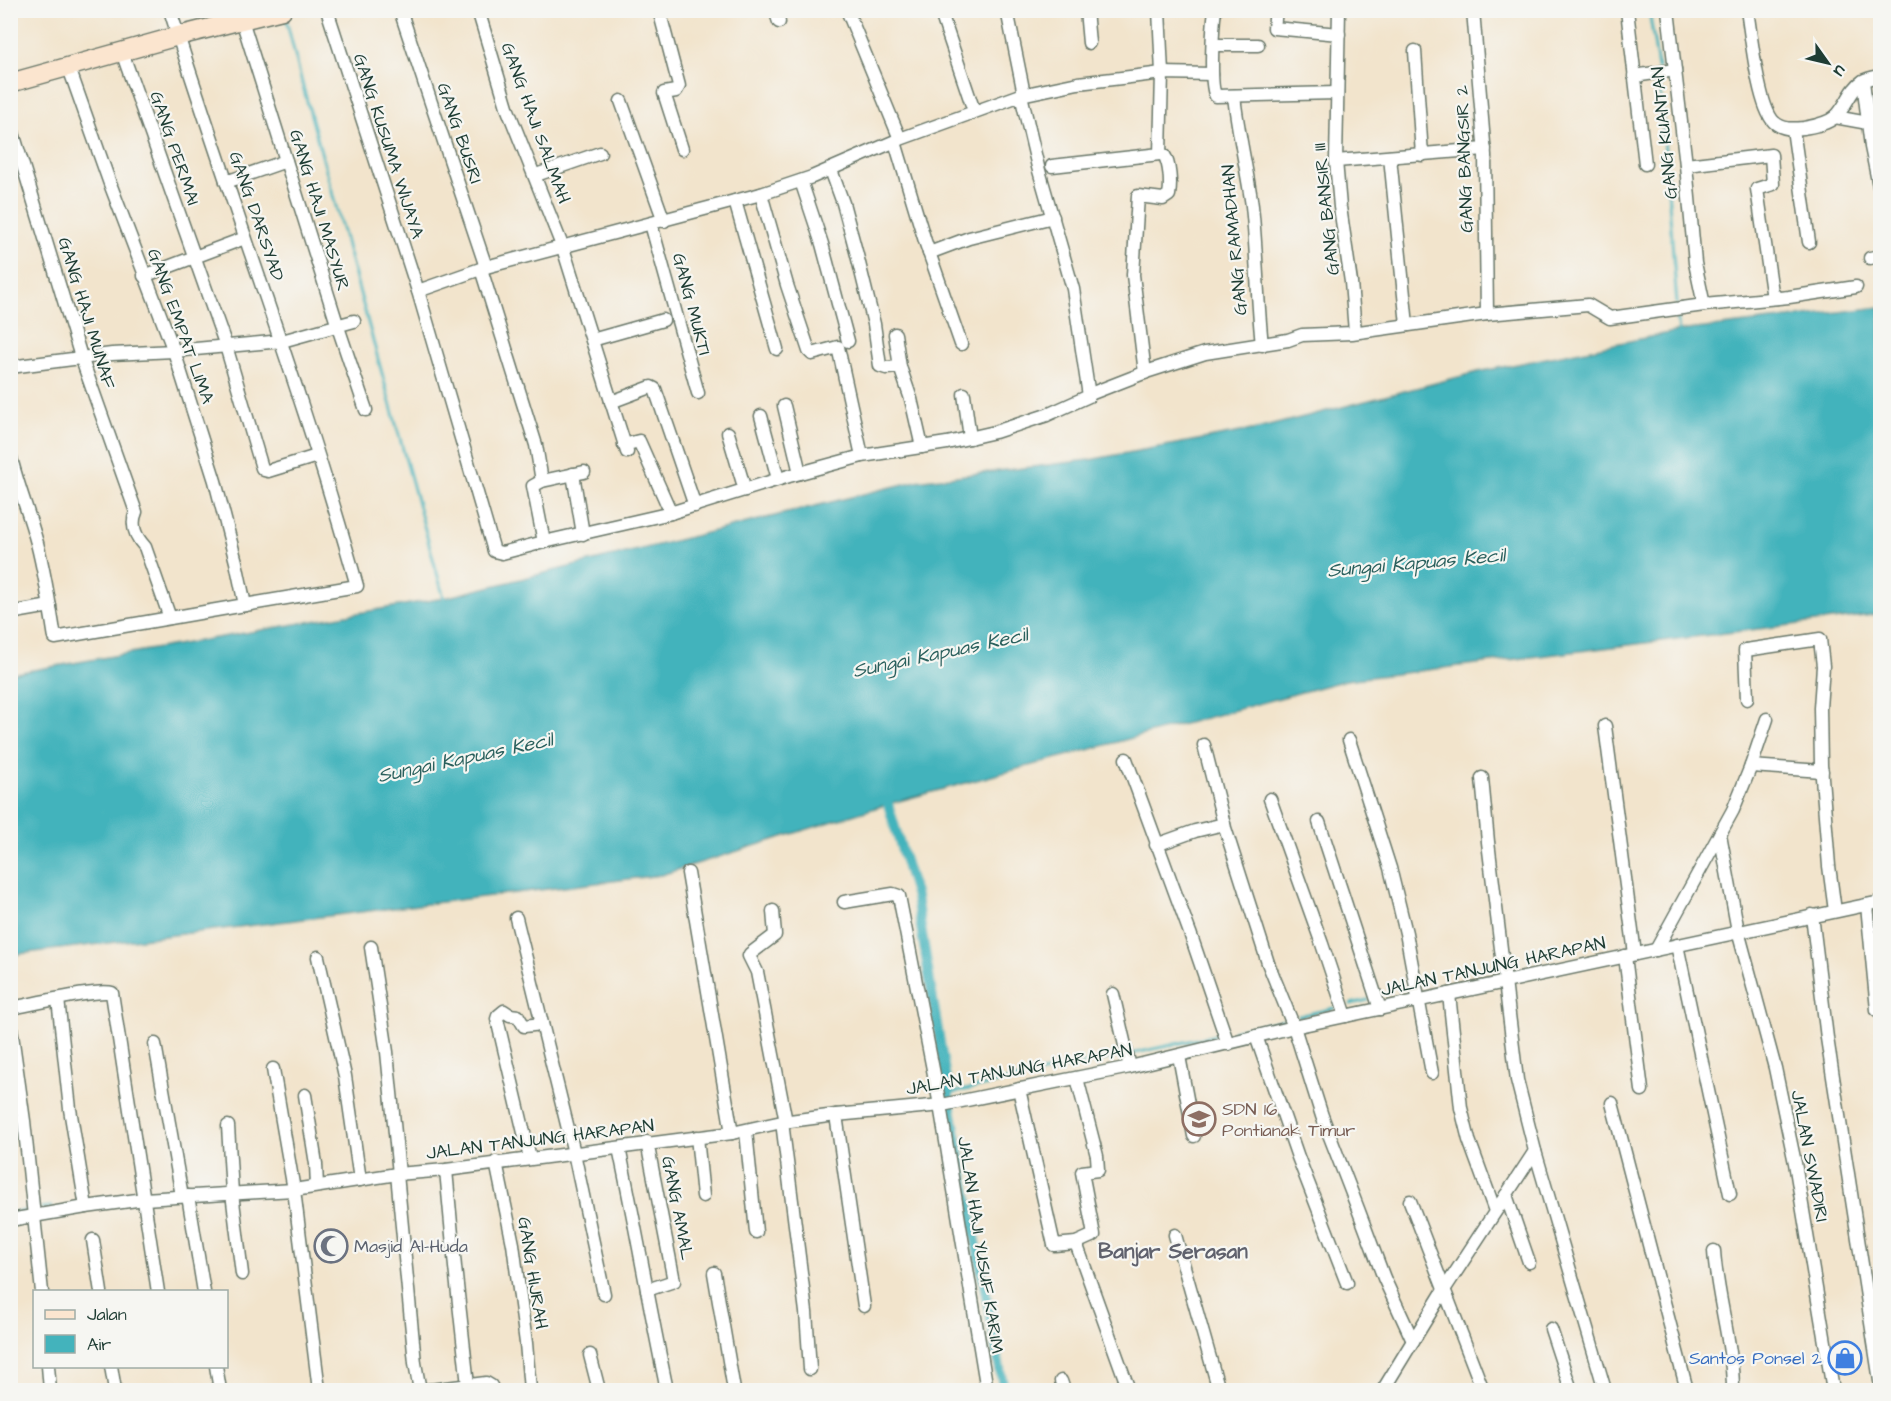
<svg xmlns="http://www.w3.org/2000/svg" width="1891" height="1401" font-family="'Architects Daughter',sans-serif">
	<rect width="100%" height="100%" fill="#f6f6f2"/>
	<filter id="ink" filterUnits="userSpaceOnUse"><feTurbulence type="fractalNoise" baseFrequency=".0167" numOctaves="2"/><feDisplacementMap in="SourceGraphic" scale="12" xChannelSelector="R" yChannelSelector="G"/><feConvolveMatrix kernelMatrix="1 2 1 2 8 2 1 2 1" color-interpolation-filters="sRGB"/></filter>
	<filter id="wash" filterUnits="userSpaceOnUse"><feTurbulence type="fractalNoise" baseFrequency=".008" numOctaves="4" result="noise"/><feDisplacementMap in="SourceGraphic" scale="24" xChannelSelector="R" yChannelSelector="G"/><feGaussianBlur stdDeviation="1.35" result="paint"/><feColorMatrix in="noise" values="0 0 0 0 0 0 0 0 0 0 0 0 0 0 0 0 0 1.4 0 .05"/><feComposite in="paint" operator="in"/></filter>
	<g filter="url(#wash)">
		<rect width="100%" height="100%" fill="#f2e4cc"/>
		<path fill="#43b3bc" stroke="#317878" stroke-width="1.5" d="M1880,307V614L1346,680L888,804L661,875L11,955V674L444,598L916,481L1089,460L1257,429L1478,372L1679,331Z"/>
		<g fill="none" stroke-linecap="round" stroke-linejoin="round">
			<g stroke="#43b3bc" stroke-width="3">
				<path d="M1649,10L1658,68"/>
				<path d="M285,15L302,83L445,602"/>
				<path d="M1659,75L1677,304"/>
				<path d="M1677,311L1679,334"/>
				<path d="M1351,1004L1368,1000"/>
				<path d="M1299,1016L1334,1008"/>
				<path d="M1233,1031L1282,1020"/>
				<path d="M1131,1054L1216,1035"/>
				<path d="M947,1094L1124,1055"/>
				<path d="M42,1208L51,1207"/>
				<path d="M10,1213L25,1211"/>
			</g>
			<path stroke="#43b3bc" stroke-width="10" d="M888,804L916,897L951,1109L1004,1390"/>
		</g>
	</g>
	<g filter="url(#ink)">
		<g fill="none" stroke-linecap="round" stroke-linejoin="round">
			<g stroke="#697769" stroke-width="15">
				<g id="minor">
					<path d="M170,10C230,203 303,391 357,586L245,605"/>
					<path d="M327,10L418,291"/>
					<path d="M400,10L486,267"/>
					<path d="M478,10L508,110L563,248L627,452"/>
					<path d="M659,10L679,86L676,91L664,93L682,149"/>
					<path d="M775,10L779,22"/>
					<path d="M847,10L900,139"/>
					<path d="M940,10L974,111"/>
					<path d="M1007,10L1024,94"/>
					<path d="M1086,10L1089,43"/>
					<path d="M1215,10C1213,24 1209,87 1216,96L1337,93"/>
					<path d="M1276,10L1274,28L1339,34"/>
					<path d="M1339,10L1336,161L1340,207L1351,282L1355,332"/>
					<path d="M1627,10L1645,164"/>
					<path d="M1668,10L1686,165L1695,263L1704,305"/>
					<path d="M1747,10C1751,34 1758,106 1774,122C1783,130 1793,129 1804,128C1814,126 1827,124 1835,117C1846,108 1850,89 1863,81C1868,78 1875,77 1880,76"/>
					<path d="M242,20L338,327L366,410"/>
					<path d="M1214,45H1258"/>
					<path d="M1415,51L1422,155"/>
					<path d="M122,52L226,346L262,468L264,470L268,471L317,456"/>
					<path d="M1634,76L1675,70"/>
					<path d="M1863,81L1871,147L1880,191"/>
					<path d="M1234,96C1238,133 1247,169 1252,206C1257,252 1257,299 1262,345"/>
					<path d="M621,101L664,221"/>
					<path d="M1835,117L1868,123"/>
					<path d="M10,123L81,357L136,512C130,526 136,537 145,547L170,618"/>
					<path d="M1793,129L1809,242"/>
					<path d="M895,142L925,241L961,344"/>
					<path d="M1390,157L1407,325"/>
					<path d="M1336,161L1485,149"/>
					<path d="M1686,165L1771,155L1773,184L1757,189L1772,292L1777,298"/>
					<path d="M1052,166L1160,154L1162,73L1159,10"/>
					<path d="M831,170L843,203L857,255L874,324L880,366L886,368L900,367L911,399L922,447"/>
					<path d="M536,175L600,153"/>
					<path d="M801,181L822,244L848,341"/>
					<path d="M226,182L286,161"/>
					<path d="M761,194L787,285L809,351L812,354L838,347L862,456"/>
					<path d="M735,201L777,349"/>
					<path d="M651,224L698,393"/>
					<path d="M929,253L969,238L1053,217"/>
					<path d="M1870,258L1880,256"/>
					<path d="M481,269L536,445L542,481"/>
					<path d="M144,276L245,238"/>
					<path d="M1487,314L1588,305L1610,318L1704,305L1789,297L1856,287"/>
					<path d="M895,334L900,367"/>
					<path d="M592,340L663,320"/>
					<path d="M10,367L112,354L174,351L282,341L354,321"/>
					<path d="M1145,373L1133,275L1138,196L1163,199L1169,195C1171,184 1170,164 1164,155L1160,154"/>
					<path d="M964,394L970,438"/>
					<path d="M1090,394L1149,371L1205,353L1288,340L1302,335L1352,333L1487,314L1485,155L1473,10"/>
					<path d="M611,402L651,387L655,389L695,506"/>
					<path d="M784,406L800,473"/>
					<path d="M761,416L778,479"/>
					<path d="M728,433L745,490"/>
					<path d="M624,445L639,441L671,513"/>
					<path d="M10,454C17,484 29,513 37,543C45,574 50,606 55,638L245,605L236,562L215,481L174,351L109,181L69,68"/>
					<path d="M584,472L542,481L533,486L544,542L502,553L494,551L418,291L486,267L761,194L812,177L900,139L1021,95L1078,83L1130,77L1162,73L1212,74"/>
					<path d="M573,474L583,534"/>
					<path d="M544,542L667,514L789,476L862,456L947,443L995,432L1047,415L1089,396L1073,289L1038,167L1021,95"/>
					<path d="M10,613L50,606"/>
					<path d="M1745,650L1747,699"/>
					<path d="M1746,650L1820,639L1823,666L1820,708L1821,765L1829,866L1835,911"/>
					<path d="M1605,726L1635,954"/>
					<path d="M1349,740L1390,868L1406,933L1432,1073"/>
					<path d="M1204,745L1225,828L1268,963L1294,1027L1322,1116L1358,1209L1384,1278L1413,1341"/>
					<path d="M1126,759L1190,933L1228,1044"/>
					<path d="M1751,766L1822,771"/>
					<path d="M1482,778L1488,842L1517,1080L1535,1151L1605,1390"/>
					<path d="M1270,799L1322,944L1346,1016"/>
					<path d="M1319,822L1380,1009"/>
					<path d="M1720,834L1738,931L1775,1068L1795,1163L1833,1390"/>
					<path d="M1156,845L1195,831L1224,824"/>
					<path d="M688,873L732,1133"/>
					<path d="M844,902L893,894L899,896L940,1105L987,1390"/>
					<path d="M1867,905L1877,1010"/>
					<path d="M773,911L775,935L750,954L749,956L757,972L786,1122"/>
					<path d="M1812,915L1827,1038L1880,1381"/>
					<path d="M516,918L574,1153L604,1294"/>
					<path d="M1677,945L1730,1194"/>
					<path d="M371,947L387,1052L399,1174"/>
					<path d="M1656,950L1733,810L1751,766L1767,719"/>
					<path d="M1625,956L1642,1090"/>
					<path d="M318,957L345,1076L360,1180"/>
					<path d="M1113,994L1130,1067"/>
					<path d="M1449,994L1461,1108L1469,1140L1495,1211"/>
					<path d="M58,999L70,1109L86,1207"/>
					<path d="M10,1008C29,1005 100,988 112,993L158,1292"/>
					<path d="M10,1020L24,1121L42,1292"/>
					<path d="M1256,1036L1298,1157L1347,1283"/>
					<path d="M155,1044L182,1196"/>
					<path d="M1179,1056L1194,1136"/>
					<path d="M273,1069L294,1190L319,1390"/>
					<path d="M1019,1089L1054,1245L1076,1243L1094,1235L1082,1172L1098,1170L1097,1156L1077,1078"/>
					<path d="M305,1095L316,1164L317,1186"/>
					<path d="M1612,1103L1687,1390"/>
					<path d="M836,1115L864,1306"/>
					<path d="M782,1122L806,1312L810,1369"/>
					<path d="M228,1126L232,1193L242,1274"/>
					<path d="M746,1131L756,1232"/>
					<path d="M697,1137L703,1196"/>
					<path d="M619,1148C636,1228 650,1310 667,1390"/>
					<path d="M530,1158L497,1019L498,1016L504,1011L510,1015L518,1016L524,1026L542,1024"/>
					<path d="M496,1162L513,1244L526,1343L530,1390"/>
					<path d="M446,1170L455,1267L468,1385"/>
					<path d="M397,1174L415,1363L419,1385L423,1390H430"/>
					<path d="M1506,1195L1529,1262"/>
					<path d="M188,1196L204,1292"/>
					<path d="M1410,1201L1483,1390"/>
					<path d="M10,1220L86,1207L144,1199L294,1190L397,1174L446,1170L732,1133L782,1122L836,1115L942,1105L1130,1067L1294,1027L1880,902"/>
					<path d="M1175,1235L1219,1390"/>
					<path d="M93,1240L101,1292"/>
					<path d="M1076,1243L1129,1390"/>
					<path d="M1714,1251C1717,1298 1733,1344 1733,1390"/>
					<path d="M714,1273L734,1390"/>
					<path d="M647,1290L674,1281L647,1142"/>
					<path d="M1551,1329L1571,1390"/>
					<path d="M590,1355L599,1390"/>
					<path d="M48,1366L50,1390"/>
					<path d="M111,1366L115,1390"/>
					<path d="M216,1366L220,1390"/>
					<path d="M1061,1381L1064,1390"/>
					<path d="M430,1390L486,1383L491,1386L493,1390"/>
					<path d="M1383,1390L1444,1290L1535,1151"/>
				</g>
			</g>
			<g stroke="#697769" stroke-width="21">
				<path id="secondary" d="M10,83L178,36L282,10"/>
			</g>
			<use href="#minor" stroke="#fff" stroke-width="12"/>
			<use href="#secondary" stroke="#fbe5cf" stroke-width="18"/>
		</g>
	</g>
	<defs>
		<g id="school-ring" transform="scale(1.725)"><circle r="9.5" fill="#f6f6f2" stroke="#8d6e63" stroke-width="1.5"/><path d="M0-5L7-2L0 1L-7-2ZM-4 1L0 2.5L4 1V4Q0 6-4 4Z" fill="#8d6e63"/></g>
		<g id="mosque-ring" transform="scale(1.725)"><circle r="9.5" fill="#f6f6f2" stroke="#6b7280" stroke-width="1.5"/><path d="M3.5-4.9A6 6 0 1 0 3.5 4.9A5 5 0 1 1 3.5-4.9Z" fill="#6b7280"/></g>
		<g id="shop-ring" transform="scale(1.725)"><circle r="9.5" fill="#f6f6f2" stroke="#3f7fe0" stroke-width="1.5"/><path d="M-5-2.5h2.3a2.7 3.5 0 0 1 5.4 0H5L5.5 6h-11ZM-1.5-2.5h3a1.5 2.3 0 0 0-3 0Z" fill="#3f7fe0"/></g>
	</defs>
	<g fill-rule="evenodd">
		<use href="#school-ring" x="1199" y="1119"/>
		<use href="#mosque-ring" x="331" y="1246"/>
		<use href="#shop-ring" x="1845" y="1358"/>
	</g>
	<g text-anchor="middle" stroke-width="4.5" stroke-linejoin="round" paint-order="stroke">
		<g font-size="18" fill="#1f3d34" stroke="#f6f6f2">
			<text transform="translate(536 123) rotate(70)" y="6">GANG HAJI SALMAH</text>
			<text transform="translate(460 133) rotate(71)" y="6">GANG BUSRI</text>
			<text transform="translate(1664 133) rotate(-96)" y="6">GANG KUANTAN</text>
			<text transform="translate(389 146) rotate(72)" y="6">GANG KUSUMA WIJAYA</text>
			<text transform="translate(175 148) rotate(71)" y="6">GANG PERMAI</text>
			<text transform="translate(1464 159) rotate(-92)" y="6">GANG BANGSIR 2</text>
			<text transform="translate(1326 209) rotate(-96)" y="6">GANG BANSIR III</text>
			<text transform="translate(320 210) rotate(73)" y="6">GANG HAJI MASYUR</text>
			<text transform="translate(257 216) rotate(71)" y="6">GANG DARSYAD</text>
			<text transform="translate(1234 240) rotate(-95)" y="6">GANG RAMADHAN</text>
			<text transform="translate(692 304) rotate(75)" y="6">GANG MUKTI</text>
			<text transform="translate(87 313) rotate(73)" y="6">GANG HAJI MUNAF</text>
			<text transform="translate(181 326) rotate(70)" y="6">GANG EMPAT LIMA</text>
			<text transform="translate(1493 966) rotate(-12)" y="6">JALAN TANJUNG HARAPAN</text>
			<text transform="translate(1019 1069) rotate(-10)" y="6">JALAN TANJUNG HARAPAN</text>
			<text transform="translate(540 1139) rotate(-7)" y="6">JALAN TANJUNG HARAPAN</text>
			<text transform="translate(1810 1156) rotate(79)" y="6">JALAN SWADIRI</text>
			<text transform="translate(678 1208) rotate(79)" y="6">GANG AMAL</text>
			<text transform="translate(981 1245) rotate(81)" y="6">JALAN HAJI YUSUF KARIM</text>
			<text transform="translate(533 1273) rotate(81)" y="6">GANG HIJRAH</text>
		</g>
		<g font-size="18" fill="#785e54" stroke="#f6f6f2" text-anchor="start">
			<text x="1222" y="1115">SDN 16<tspan x="1222" dy="21">Pontianak Timur</tspan></text>
		</g>
		<g font-size="18" fill="#5b616d" stroke="#f6f6f2" text-anchor="start">
			<text x="354" y="1252">Masjid Al-Huda</text>
		</g>
		<g font-size="18" fill="#366cbe" stroke="#f6f6f2" text-anchor="end">
			<text x="1822" y="1364">Santos Ponsel 2</text>
		</g>
		<g font-size="20" font-style="italic" fill="#2a605d" stroke="#f6f6f2">
			<text transform="translate(1416 562) rotate(-5)" y="7">Sungai Kapuas Kecil</text>
			<text transform="translate(940 652) rotate(-12)" y="7">Sungai Kapuas Kecil</text>
			<text transform="translate(465 757) rotate(-12)" y="7">Sungai Kapuas Kecil</text>
		</g>
		<g font-size="21" font-weight="bold" fill="#60626d" stroke="#f6f6f2">
			<text x="1173" y="1258">Banjar Serasan</text>
		</g>
	</g>
	<rect width="1891" height="1401" fill="none" stroke="#f6f6f2" stroke-width="36"/>
	<rect x="33" y="1290" width="195" height="78" fill="#f6f6f2" stroke="#a0aca6" stroke-width="1.5"/>
	<rect x="45" y="1310" width="30" height="9" fill="#fbe5cf" stroke="#a0aca6" stroke-width="1.5"/>
	<text x="87" y="1320" font-size="18" fill="#1f3d34">Jalan</text>
	<rect x="45" y="1335" width="30" height="18" fill="#43b3bc" stroke="#a0aca6" stroke-width="1.5"/>
	<text x="87" y="1350" font-size="18" fill="#1f3d34">Air</text>
	<g transform="translate(1828 63) rotate(124)" stroke="#f6f6f2" stroke-width="4.5" paint-order="stroke">
	<path d="M0-4.5L10 22L0 15L-10 22Z" fill="#1f3d34"/>
	<text y="-9" font-size="16" font-weight="bold" text-anchor="middle" fill="#1f3d34">U</text>
	</g>
</svg>
